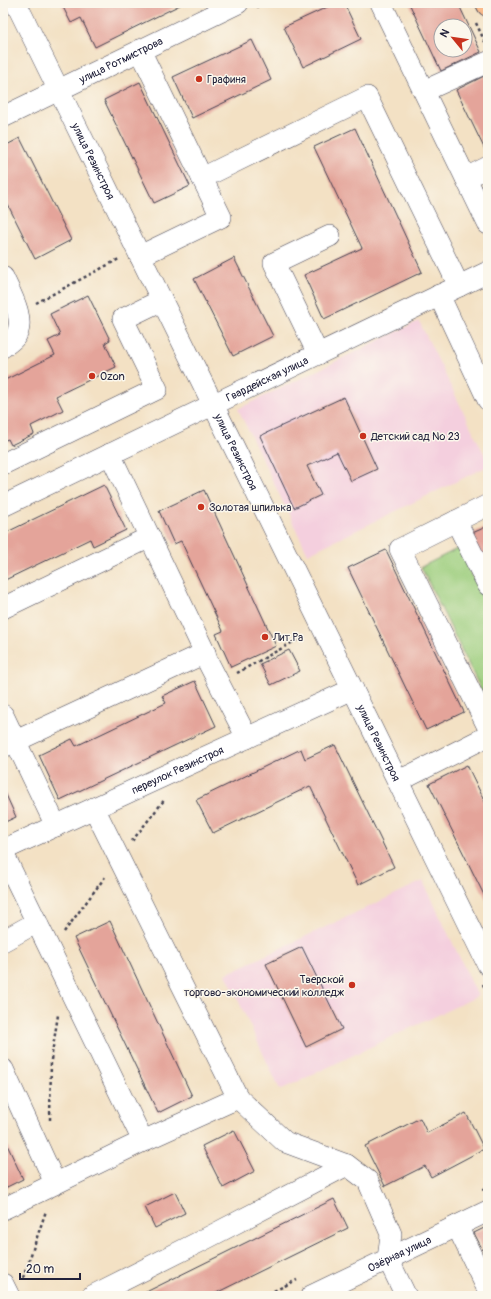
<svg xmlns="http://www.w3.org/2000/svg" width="491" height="1299" font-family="Pangolin,sans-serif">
	<rect width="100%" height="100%" fill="#fbf7ec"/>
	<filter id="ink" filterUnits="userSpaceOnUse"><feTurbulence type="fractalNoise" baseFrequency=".025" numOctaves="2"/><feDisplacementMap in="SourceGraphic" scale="8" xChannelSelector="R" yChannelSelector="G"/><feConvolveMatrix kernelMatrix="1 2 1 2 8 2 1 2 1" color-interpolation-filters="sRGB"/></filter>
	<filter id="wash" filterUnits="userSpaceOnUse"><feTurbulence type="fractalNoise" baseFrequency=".012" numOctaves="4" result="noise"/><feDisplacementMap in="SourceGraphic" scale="16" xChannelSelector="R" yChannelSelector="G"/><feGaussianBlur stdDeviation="0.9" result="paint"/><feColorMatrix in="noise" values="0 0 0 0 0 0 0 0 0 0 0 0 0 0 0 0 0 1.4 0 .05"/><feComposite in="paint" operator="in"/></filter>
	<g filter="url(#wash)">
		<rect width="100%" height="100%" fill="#f3e1c4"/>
		<g fill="#f4cfde">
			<path d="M419,321L488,462V466L308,554L238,409Z"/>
			<path d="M423,881L478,996L280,1090L226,974Z"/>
		</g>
		<path fill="#9dce7e" stroke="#60785c" d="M459,548L488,608V704L421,567Z"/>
		<g id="blocks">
			<g fill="#e4a49a" fill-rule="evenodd">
				<path d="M61,3H184L95,47L81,18L71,23Z"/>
				<path d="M336,3H344L361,39L303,67L284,27Z"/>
				<path d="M409,3H458L481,52L441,71ZM441,26H465V50H441Z"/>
				<path d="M252,40L271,80L192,118L173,77Z"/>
				<path d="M488,74V156L456,90Z"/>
				<path d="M140,82L190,186L154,203L104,100Z"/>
				<path d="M355,128L422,272L324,319L304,275L362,248L314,147Z"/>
				<path d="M20,138L71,240L35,259L3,195V147Z"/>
				<path d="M234,258L273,336L233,356L194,279Z"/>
				<path d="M88,295L110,340L105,343L116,367L56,396L63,410L31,426L34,434L11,445L8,439L3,441V381L55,355L48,341L60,335L50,314Z"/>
				<path d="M344,397L377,469L351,481L337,452L307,466L321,495L294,508L260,436Z"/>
				<path d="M104,485L126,530L93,546L90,539L3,581V534Z"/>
				<path d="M204,490L276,646L231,667L216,634L223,631L181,541L174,544L159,511Z"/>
				<path d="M488,526V575L468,535Z"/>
				<path d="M386,550L464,712L426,730L348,568Z"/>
				<path d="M289,650L300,671L271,685L260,664Z"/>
				<path d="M195,681L216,726L60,800L39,755L72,739L76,746L166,703L162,696Z"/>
				<path d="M335,745L394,867L358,885L310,786L213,833L196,800L301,749L305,759Z"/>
				<path d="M467,765L488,808V903L429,784Z"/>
				<path d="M3,788L16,817L3,823Z"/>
				<path d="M110,921L192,1096L158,1113L74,938Z"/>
				<path d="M302,947L342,1029L306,1047L266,964Z"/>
				<path d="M466,1113L484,1149L431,1177L425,1166L385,1186L365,1146L420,1118L427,1133Z"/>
				<path d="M234,1130L255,1171L223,1188L202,1146Z"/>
				<path d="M3,1136L23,1179L3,1189Z"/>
				<path d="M175,1192L185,1213L155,1228L145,1207Z"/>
				<path d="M334,1199L348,1228L210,1296H138Z"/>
				<path d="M488,1226V1260L474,1233Z"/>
			</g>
		</g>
	</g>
	<g filter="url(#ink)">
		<use href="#blocks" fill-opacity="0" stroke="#413f50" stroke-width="1"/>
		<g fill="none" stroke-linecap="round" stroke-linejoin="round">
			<g stroke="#413f50" stroke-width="22">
				<g id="minor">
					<path id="s1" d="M16,3L488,965"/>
					<path d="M381,3L488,224"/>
					<path d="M424,91L488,62"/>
					<path id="s2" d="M3,117L238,3"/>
					<path d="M202,178L367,97L459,286"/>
					<path d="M466,178L488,167"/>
					<path d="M140,256L221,217L140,50"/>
					<path d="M3,277C10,292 27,321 15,337C12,341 7,344 3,347"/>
					<path d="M439,295L488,400"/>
					<path d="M318,354L274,263L330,236"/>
					<path d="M110,454L205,653"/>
					<path d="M3,464L157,389L123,319L162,300"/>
					<path d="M488,505L400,549L488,727"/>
					<path id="s3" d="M3,506L488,272"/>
					<path d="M456,521L488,585"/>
					<path d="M3,608L150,537"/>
					<path d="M3,715L56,826"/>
					<path d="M3,747L205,653L207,660L247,738"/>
					<path d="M398,781L411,775L488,736"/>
					<path id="s4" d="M3,850L353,689"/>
					<path d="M3,853L143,1141"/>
					<path d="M3,941L37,922"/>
					<path d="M3,1069L55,1183"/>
					<path d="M238,1098L285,1142L347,1165"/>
					<path d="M3,1209L143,1141L238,1098L94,808"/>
					<path d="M457,1226L488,1290"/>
					<path d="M3,1284L9,1296"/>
					<path d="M92,1296L207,1238L347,1165L368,1181L391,1234L388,1259L406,1296"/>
					<path id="s5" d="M311,1296L488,1211"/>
				</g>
			</g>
			<g stroke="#413f50" stroke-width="24">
				<path id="major" d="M487,3L488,5"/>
			</g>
			<g stroke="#413f50" stroke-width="2.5" stroke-dasharray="3 3" stroke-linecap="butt">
				<path d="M257,7L266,3"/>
				<path d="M476,23L485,42"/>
				<path d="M36,303L119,259"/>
				<path d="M237,673L304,636"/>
				<path d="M132,841L165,799"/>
				<path d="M64,932L105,877"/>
				<path d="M483,984L488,995"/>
				<path d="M50,1120L51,1060L58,1015"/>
				<path d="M482,1190L488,1187"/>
				<path d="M23,1278L46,1211"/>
				<path d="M263,1296L297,1280"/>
			</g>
			<use href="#minor" stroke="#fff" stroke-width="21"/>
			<use href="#major" stroke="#fabb8c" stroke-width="22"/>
		</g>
	</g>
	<g fill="#c8321e" stroke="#fbf7ec" stroke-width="1.5">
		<circle cx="199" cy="79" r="4"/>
		<circle cx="92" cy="376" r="4"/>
		<circle cx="363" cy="436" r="4"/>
		<circle cx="201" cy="507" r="4"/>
		<circle cx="265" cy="637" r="4"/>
		<circle cx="352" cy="985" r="4"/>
	</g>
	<g text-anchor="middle" stroke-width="3" stroke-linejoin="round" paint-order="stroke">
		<g font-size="11" fill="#22223b" stroke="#fbf7ec">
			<text dy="4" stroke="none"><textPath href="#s2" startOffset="131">улица Ротмистрова</textPath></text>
			<text dy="4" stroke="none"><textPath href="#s1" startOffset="176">улица Резинстроя</textPath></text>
			<text dy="4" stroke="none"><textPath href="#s3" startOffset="293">Гвардейская улица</textPath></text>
			<text dy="4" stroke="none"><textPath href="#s1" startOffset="500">улица Резинстроя</textPath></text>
			<text dy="4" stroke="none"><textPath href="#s1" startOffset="824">улица Резинстроя</textPath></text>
			<text dy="4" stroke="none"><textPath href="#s4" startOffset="192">переулок Резинстроя</textPath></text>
			<text dy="4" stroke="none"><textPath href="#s5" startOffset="98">Озёрная улица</textPath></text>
		</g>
		<g font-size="11" fill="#22223b" stroke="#fbf7ec" text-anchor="start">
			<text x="207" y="83">Графиня</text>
			<text x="100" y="380">Ozon</text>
			<text x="371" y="440">Детский сад № 23</text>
			<text x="209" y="511">Золотая шпилька</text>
			<text x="273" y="641">Лит.Ра</text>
			<text x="344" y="983" text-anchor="end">Тверской<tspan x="344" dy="13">торгово-экономический колледж</tspan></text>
		</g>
	</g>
	<rect width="491" height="1299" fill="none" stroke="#fbf7ec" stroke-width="16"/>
	<g transform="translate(453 38) rotate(299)"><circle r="19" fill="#fbf7ec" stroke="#a4a2a5"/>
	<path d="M0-3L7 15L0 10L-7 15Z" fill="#c8321e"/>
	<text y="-6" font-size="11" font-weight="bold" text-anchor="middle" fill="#22223b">N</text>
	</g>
	<path d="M20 1273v6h60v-6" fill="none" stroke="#22223b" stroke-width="2"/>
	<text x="26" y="1273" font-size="12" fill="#22223b" stroke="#fbf7ec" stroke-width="3" paint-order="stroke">20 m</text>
</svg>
